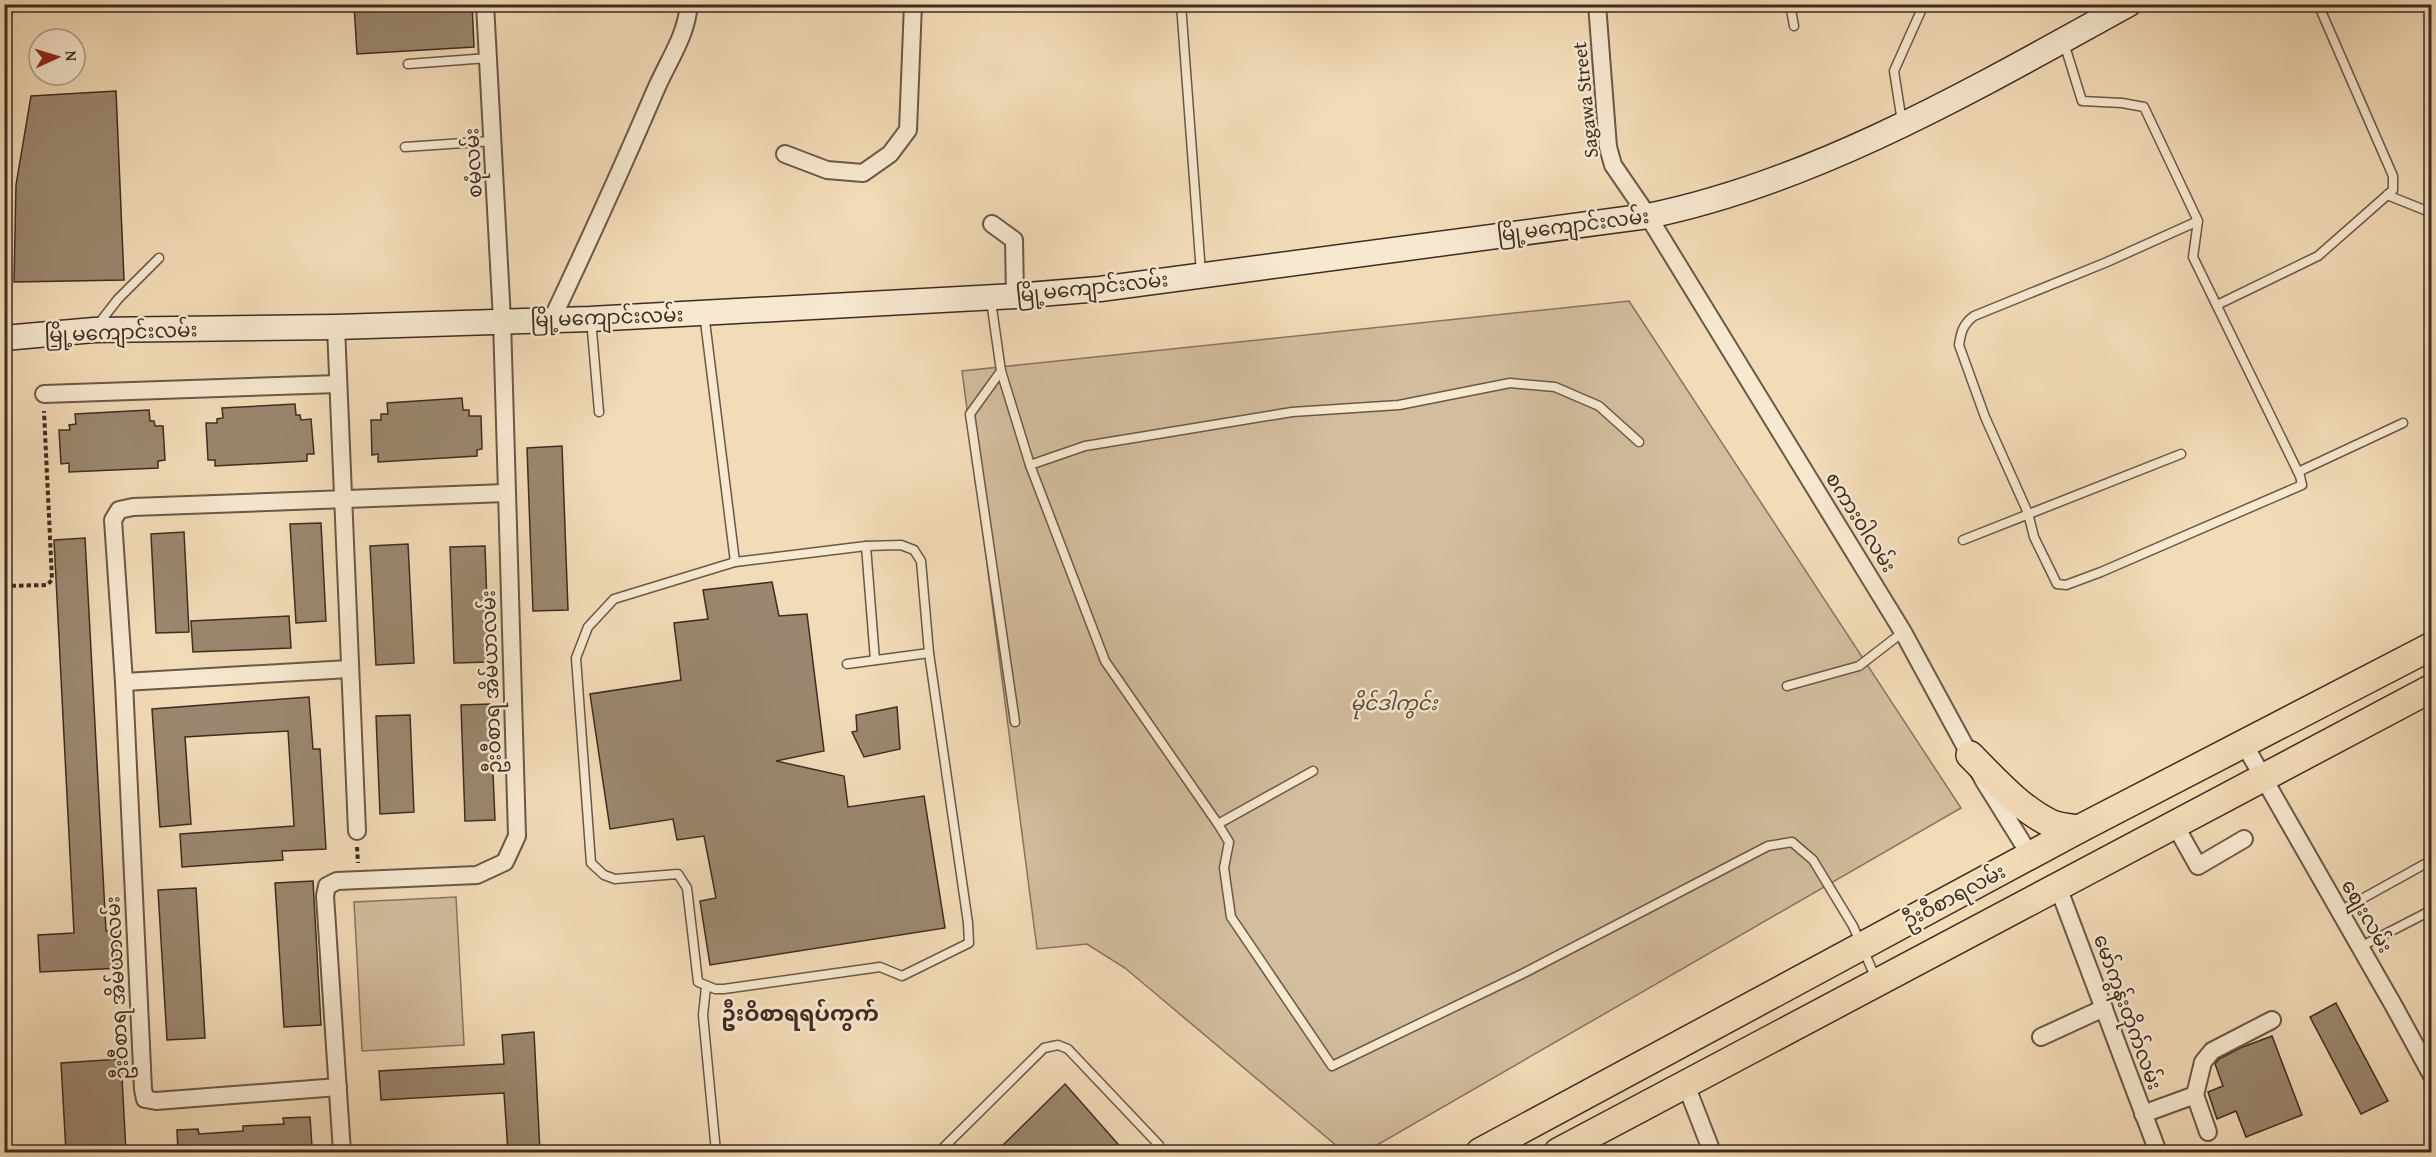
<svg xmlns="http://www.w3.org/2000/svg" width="2436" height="1157" font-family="'Gentium Book Plus','Noto Sans Myanmar',serif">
	<rect width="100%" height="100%" fill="#f2dbb7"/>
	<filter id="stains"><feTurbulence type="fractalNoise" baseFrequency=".00333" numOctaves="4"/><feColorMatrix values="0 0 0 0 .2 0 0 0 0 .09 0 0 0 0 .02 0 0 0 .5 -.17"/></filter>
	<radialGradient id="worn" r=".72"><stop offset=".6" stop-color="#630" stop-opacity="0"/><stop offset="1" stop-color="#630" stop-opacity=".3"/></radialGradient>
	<g fill="#d3bd9e" stroke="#887460" stroke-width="1.5">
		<path d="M1629,301L1961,808L1365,1152H1344L1125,968L1087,944L1037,949L962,371Z"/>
		<path d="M456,897L464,1045L362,1051L354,902Z"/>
	</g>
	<g fill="#9b876f" stroke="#3d2c22" stroke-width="1.5">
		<path d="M354,4H472L474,47L357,54Z"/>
		<path d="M116,91L124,280L14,282L16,185L31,96Z"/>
		<path d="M462,398L463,410H469V416H481L482,449L477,450V456L378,462V454L372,455L371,420H381V414H388L387,403Z"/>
		<path d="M295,404L296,415H300L301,420L311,419L314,454H307V461L215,466V460H208L206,423H217V419L223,418L222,408Z"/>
		<path d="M149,410L150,421H154L155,426H163L165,460L158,461V468L69,472V463L61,464L59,430H70L69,425L76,424L75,414Z"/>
		<path d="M562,446L568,610L533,611L527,448Z"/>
		<path d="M321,523L326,621L296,623L290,524Z"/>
		<path d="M184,532L189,632L156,633L151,534Z"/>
		<path d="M85,538L106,931L120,930L122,968L40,972L38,935L74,933L54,540Z"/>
		<path d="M408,544L414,663L376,665L370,546Z"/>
		<path d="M485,546L489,662L454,663L450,547Z"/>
		<path d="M772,582L779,616L807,614L824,751L776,761L844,776L848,807L924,796L945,928L710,965L700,901L716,898L704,836L677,840L673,819L610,829L590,694L681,680L674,623L708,619L703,590Z"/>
		<path d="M289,616L291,648L193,652L191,621Z"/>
		<path d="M309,697L313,749H320L326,849L282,851L283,860L182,867L180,834L294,826L288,731L185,737L191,824L160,827L152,709Z"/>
		<path d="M490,704L495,820L465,821L461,705Z"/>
		<path d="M897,707L900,749L864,757L852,732L857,731L856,715Z"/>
		<path d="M410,715L414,812L380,814L376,716Z"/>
		<path d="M313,881L321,1025L284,1027L275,883Z"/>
		<path d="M196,888L205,1038L167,1040L158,890Z"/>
		<path d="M2336,1003L2388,1101L2361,1114L2310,1017Z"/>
		<path d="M534,1032L540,1152H508L504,1093L381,1100L379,1071L504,1064L502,1035Z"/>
		<path d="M2272,1036L2302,1115L2246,1137L2236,1111L2217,1119L2208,1092L2223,1086L2215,1064L2219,1059L2240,1048Z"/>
		<path d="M121,1059L126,1152H66L61,1063Z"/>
		<path d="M1065,1084L1125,1152H996Z"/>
		<path d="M310,1117L312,1147L283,1149V1152H178L177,1130L198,1129L199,1134L243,1131V1126L284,1124L283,1118Z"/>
	</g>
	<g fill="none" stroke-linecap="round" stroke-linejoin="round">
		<g stroke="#6a5847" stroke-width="11">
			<g id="lane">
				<path d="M1181,4L1201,273"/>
				<path d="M1790,4L1794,26"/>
				<path d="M2064,43L2082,101L2122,103L2144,107L2198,221L2193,257L2300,476L2302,485L2101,572L2066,585L2057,584L2034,537L2028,513L1985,417L1959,345C1961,332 1963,324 1974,316L2107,262L2198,221"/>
				<path d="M408,64L488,58"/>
				<path d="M1902,122L1894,71L1924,4"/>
				<path d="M405,147L493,141"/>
				<path d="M2387,195L2432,213"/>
				<path d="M991,301L1001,371L1030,465L1105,661L1218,824"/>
				<path d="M2217,305L2318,256L2393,190V176L2318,4"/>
				<path d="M704,313L735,562"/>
				<path d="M591,319L599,412"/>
				<path d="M97,326L118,299L159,258"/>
				<path d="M1001,371L970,414L1015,722"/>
				<path d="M1030,465L1085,446L1292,412L1399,405L1510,383L1555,387L1599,406L1639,442"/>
				<path d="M2298,472L2403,423"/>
				<path d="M1963,540L2181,454"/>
				<path d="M901,545L914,550L921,561L929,653L968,923L969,943L902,976L880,967L724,989H715L698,982L687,888L678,874L615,879L604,875L591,863L576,658L588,627L614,599L735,562L866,546Z"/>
				<path d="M866,546L875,660"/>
				<path d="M847,664L929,653"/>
				<path d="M1787,686L1859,666L1903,632"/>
				<path d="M1313,771L1218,824L1229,842L1224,868L1231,917L1332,1066L1524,973L1768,846L1792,842L1813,860L1853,926L1876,979"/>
				<path d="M2340,911L2432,860"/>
				<path d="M2360,947L2432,910"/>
				<path d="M706,987L703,1015L716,1152"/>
				<path d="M939,1152L1044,1048L1058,1045L1068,1049L1159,1145L1160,1152"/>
			</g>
		</g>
		<g stroke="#6a5847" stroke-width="20">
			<g id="street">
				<path d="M1597,4L1608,147L1613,165L1648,216L1903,632L1984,781L2030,855"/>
				<path d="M785,154L827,170L863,173L890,154L908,130L913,4"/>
				<path d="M992,224L1014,240L1015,296"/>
				<path d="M552,319C588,243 623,166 656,89C669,59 686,37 689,4"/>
				<path d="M336,327L357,831"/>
				<path d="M44,394L338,384"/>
				<path d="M124,682L349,669"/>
				<path d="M2244,744L2395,1008L2432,1076"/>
				<path d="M2175,825L2198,866L2244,839"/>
				<path d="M2058,887L2158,1152"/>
				<path d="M2041,1037L2104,1008"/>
				<path d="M1686,1085L1712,1152"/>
				<path d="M338,1087L156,1101L145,1099L143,1089L124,682L113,520L119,510L133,507L506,493"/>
				<path d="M2195,1095L2208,1132"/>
				<path d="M2143,1114L2195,1095L2203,1062L2212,1051L2272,1020"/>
				<path d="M342,1152L325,896L327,886L337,881L477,875L505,862L517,836L502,320L485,4"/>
			</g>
		</g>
		<g stroke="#3d2c22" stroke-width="27">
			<path id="secondary" d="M4,338L94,330L336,327L590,319L1015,296L1100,289L1648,216C1816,182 1980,86 2129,4"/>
		</g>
		<g stroke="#3d2c22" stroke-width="30">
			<g id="primary">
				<path d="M1970,755C1995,780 2020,809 2052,824C2060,827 2071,828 2079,829"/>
				<path d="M1480,1152L2079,829L2432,646"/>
				<path d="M1558,1152L2432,688"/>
			</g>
		</g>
		<g stroke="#3d2c22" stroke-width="4" stroke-dasharray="4.5 3" stroke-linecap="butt">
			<path d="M4,586L47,585L52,580L44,411"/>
			<path d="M357,847L358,863"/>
		</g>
		<use href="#lane" stroke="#f7e8d0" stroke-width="8"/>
		<use href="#street" stroke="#f7e8d0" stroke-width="16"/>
		<use href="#secondary" stroke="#f7e8d0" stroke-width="24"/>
		<use href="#primary" stroke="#f2dbb7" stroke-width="27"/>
		<path stroke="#3d2c22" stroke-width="4.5" stroke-dasharray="10 10" stroke-linecap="butt" d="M4,39L13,4"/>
	</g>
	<g text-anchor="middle" stroke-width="5" stroke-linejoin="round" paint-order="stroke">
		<g font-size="20" fill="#3d2c22" stroke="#f7e8d0">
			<text transform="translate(1585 100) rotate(-96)" y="7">Sagawa Street</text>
			<text transform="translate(473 163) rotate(-93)" y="7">စမုံလမ်း</text>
			<text transform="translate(1573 225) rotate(-7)" y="7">မြို့မကျောင်းလမ်း</text>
			<text transform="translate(1092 287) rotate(-6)" y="7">မြို့မကျောင်းလမ်း</text>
			<text transform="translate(607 317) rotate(-2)" y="7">မြို့မကျောင်းလမ်း</text>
			<text transform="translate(121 332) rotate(-2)" y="7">မြို့မကျောင်းလမ်း</text>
			<text transform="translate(1861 522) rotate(58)" y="7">စကားဝါလမ်း</text>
			<text transform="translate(491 682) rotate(-92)" y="7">ဦးဝီစာရ အိမ်ယာလမ်း</text>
			<text transform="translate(1954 896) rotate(-28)" y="7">ဦးဝီစာရလမ်း</text>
			<text transform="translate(2367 916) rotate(60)" y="7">စျေးလမ်း</text>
			<text transform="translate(117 988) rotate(-93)" y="7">ဦးဝီစာရ အိမ်ယာလမ်း</text>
			<text transform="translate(2128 1012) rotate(70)" y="7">မော်ကွန်းတိုက်လမ်း</text>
		</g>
		<g font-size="20" font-style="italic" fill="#5b493b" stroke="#f7e8d0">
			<text x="1394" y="710">မိုင်ဒါကွင်း</text>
		</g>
		<g font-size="22" font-weight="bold" fill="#3d2c22" stroke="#f7e8d0">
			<text x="800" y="1021">ဦးဝိစာရရပ်ကွက်</text>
		</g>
	</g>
	<rect width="2436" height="1157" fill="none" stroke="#f2dbb7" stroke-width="24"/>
	<rect x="6" y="6" width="2424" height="1145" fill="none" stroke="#3d2c22" stroke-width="3"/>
	<rect x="12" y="12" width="2412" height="1133" fill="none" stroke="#3d2c22" stroke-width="1.5"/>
	<g transform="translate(57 57) rotate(86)"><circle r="28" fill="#f7e8d0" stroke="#ad9d8a" stroke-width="1.5"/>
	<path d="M0-4.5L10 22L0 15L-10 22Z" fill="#8f2418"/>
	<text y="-9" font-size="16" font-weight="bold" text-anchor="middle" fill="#3d2c22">N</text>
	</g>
	<rect width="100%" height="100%" filter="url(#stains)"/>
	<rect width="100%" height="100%" fill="url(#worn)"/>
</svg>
